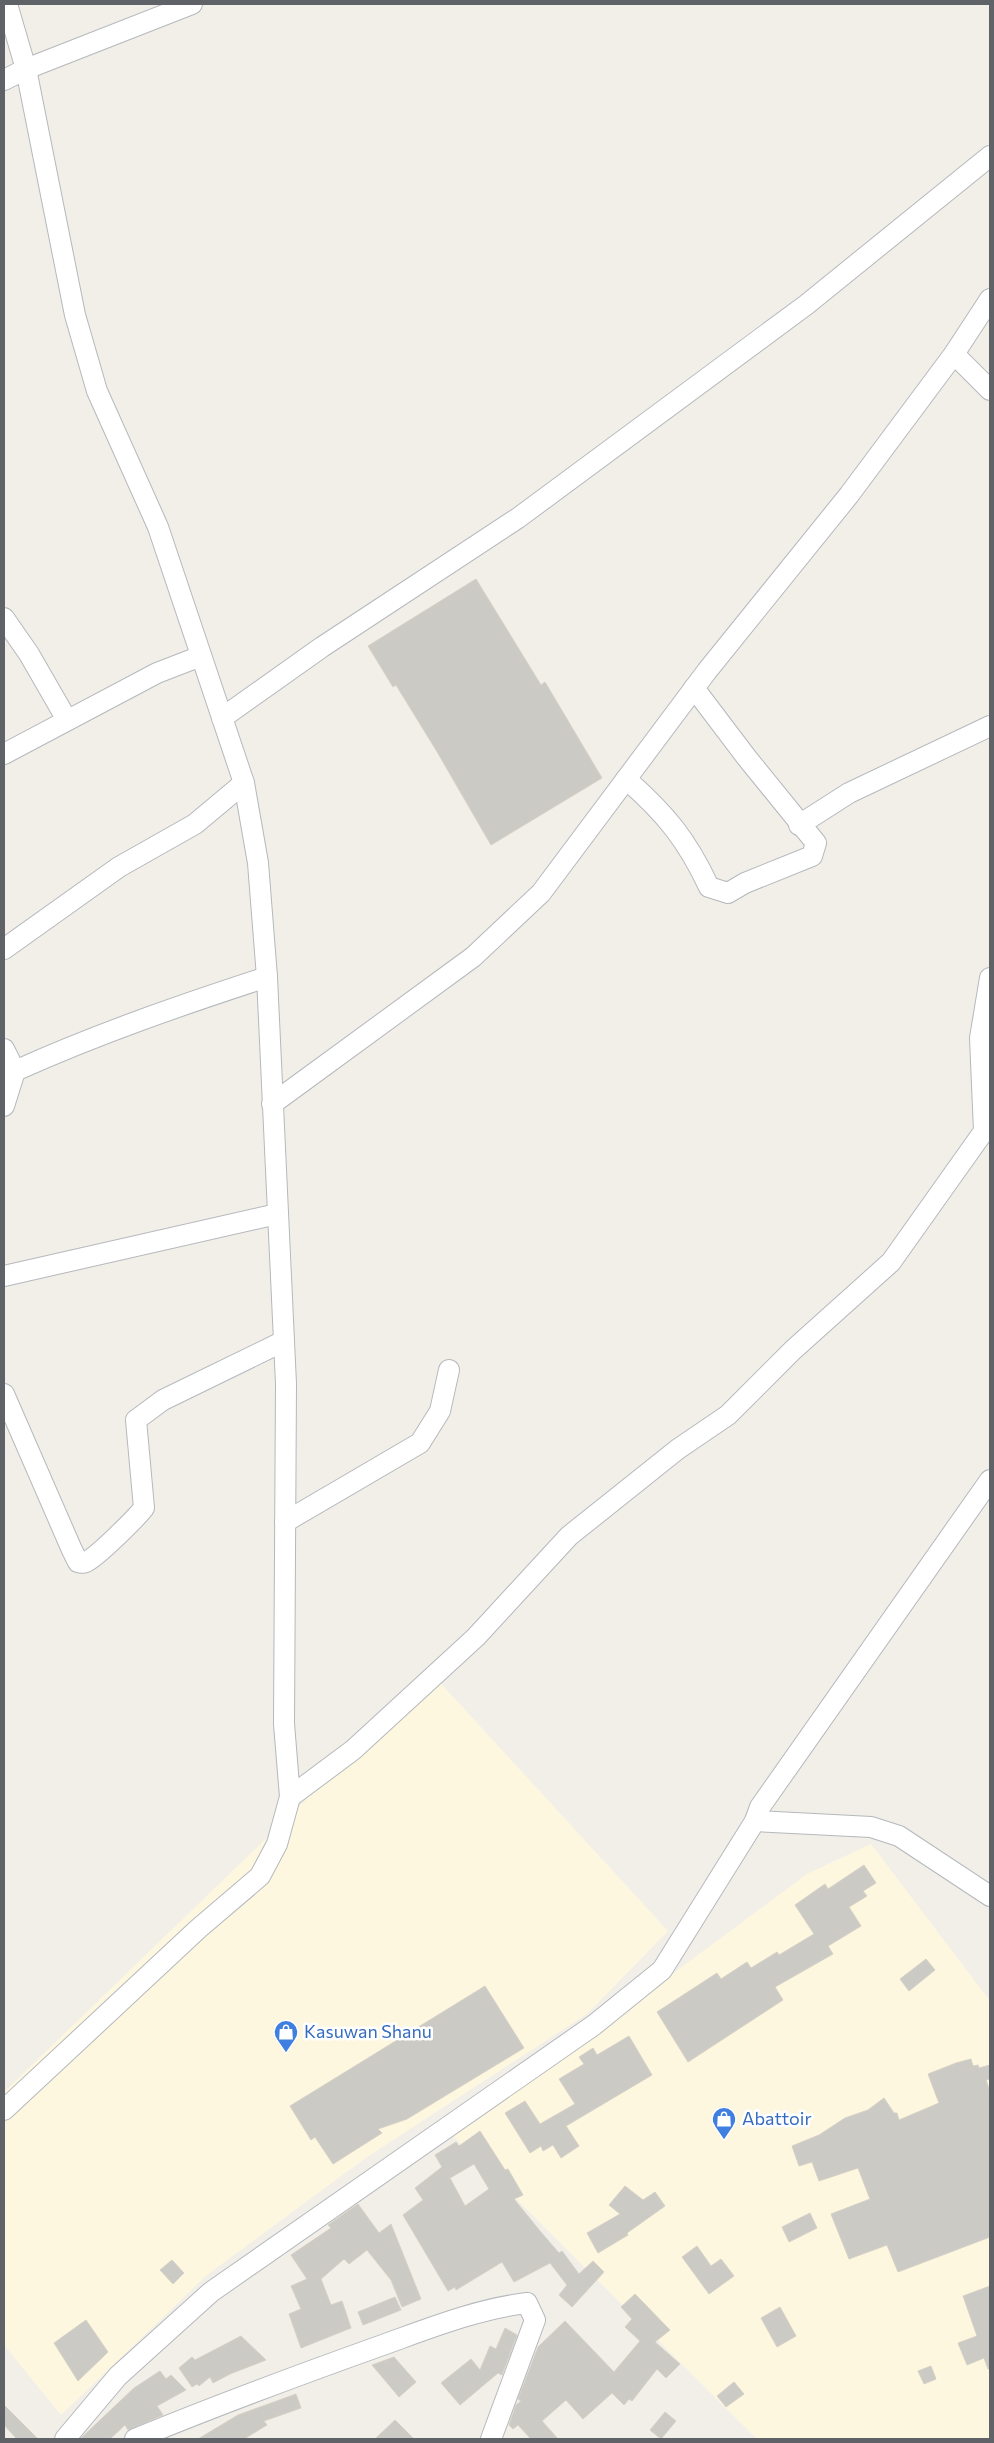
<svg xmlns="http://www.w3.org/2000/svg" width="994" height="2443" font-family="Commissioner,sans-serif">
	<rect width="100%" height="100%" fill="#f1efe8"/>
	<g fill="#fef7e0">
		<path d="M434,1676L668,1931L587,2014L367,2157L207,2275L61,2415L4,2345V2092Z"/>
		<path d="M871,1844L990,2001V2439H757L452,2135L501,2103L543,2070L807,1874Z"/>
	</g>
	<g fill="#cccac5" stroke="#d6d1c6" fill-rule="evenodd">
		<path d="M476,579L541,685L545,682L602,778L491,845L436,750L396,685L393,687L368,646Z"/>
		<path d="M864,1865L876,1883L863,1891L867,1896L849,1907L861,1926L828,1946L833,1954L775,1987L783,2000L688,2062L657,2012L717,1973L721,1979L747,1962L751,1968L777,1952L779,1955L814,1934L795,1905L825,1884L828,1889Z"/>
		<path d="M926,1959L935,1970L909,1991L900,1979Z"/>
		<path d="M485,1986L524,2048L407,2119L378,2129L382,2133L333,2164L315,2137L311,2140L290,2106Z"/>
		<path d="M629,2036L652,2075L566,2126L579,2146L561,2158L553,2145L543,2151L541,2146L530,2153L505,2113L525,2101L540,2124L575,2104L559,2079L584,2064L579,2057L593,2048L597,2055Z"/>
		<path d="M971,2059L973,2066L978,2065L979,2068L990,2065V2079L986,2080L990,2092V2237L898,2272L887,2245L849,2259L831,2214L870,2199L858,2168L819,2181L812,2162L799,2166L792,2146L819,2135L845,2118L868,2110L884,2098L894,2113H897L899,2120L939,2103L928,2074L956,2063Z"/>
		<path d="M480,2131L505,2170L508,2169L523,2195L514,2199L540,2231L559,2253L562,2251L579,2274L593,2261L604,2272L572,2307L559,2295L567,2285L550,2263L514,2282L502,2262L456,2290L455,2287L448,2291L403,2215L423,2200L415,2188L442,2167L435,2155L456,2142L459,2146ZM474,2164L489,2189L465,2206L450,2178Z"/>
		<path d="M625,2186L643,2200L655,2192L665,2206L627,2233L628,2235L598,2253L587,2233L620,2214L609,2205Z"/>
		<path d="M358,2204L379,2233L391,2224L421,2299L402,2307L391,2280L367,2250L349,2264L344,2259L321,2279L331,2305L342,2301L351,2328L301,2348L289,2314L301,2309L291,2286L307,2279L291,2255L331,2228L328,2225Z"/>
		<path d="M810,2213L817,2228L789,2242L782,2227Z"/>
		<path d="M697,2246L711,2266L721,2259L734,2276L709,2294L682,2257Z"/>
		<path d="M172,2260L184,2273L173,2284L160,2270Z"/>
		<path d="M990,2286V2369H988L984,2358L967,2365L958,2343L977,2336L963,2296Z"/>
		<path d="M635,2294L670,2330L655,2342L680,2364L666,2378L657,2369L632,2401L629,2399L624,2405L612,2393L583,2419L566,2400L542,2421L558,2439H531L518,2425L513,2429L509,2425L516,2405L521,2401L518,2399L538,2347L565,2321L614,2372L640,2341L625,2327L632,2319L621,2307Z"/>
		<path d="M395,2297L401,2310L363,2325L358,2312Z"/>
		<path d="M780,2307L796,2336L777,2347L761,2318Z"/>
		<path d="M86,2320L108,2352L78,2381L54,2343Z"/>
		<path d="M505,2328L517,2335L502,2375L498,2373L460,2405L441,2383L471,2359L480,2370L490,2346L496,2349Z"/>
		<path d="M241,2336L266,2360L230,2374L213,2383L210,2377L199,2386L197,2384L192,2387L179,2368L192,2357L195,2360Z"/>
		<path d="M394,2357L416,2382L399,2397L372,2365Z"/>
		<path d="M931,2366L936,2379L924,2384L918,2371Z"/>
		<path d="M160,2371L166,2379L171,2375L186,2390L157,2406L163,2415L128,2430L125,2425L110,2439H80L134,2388Z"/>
		<path d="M734,2382L744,2394L726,2407L717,2396Z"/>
		<path d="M296,2394L301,2408L264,2421L267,2425L244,2439H198L238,2415Z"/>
		<path d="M4,2405L38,2439H17L4,2425Z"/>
		<path d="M665,2412L676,2421L661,2439L650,2430Z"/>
		<path d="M395,2420L414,2439H375Z"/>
	</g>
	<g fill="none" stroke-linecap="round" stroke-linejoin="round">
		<g stroke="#b5b8bc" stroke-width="22">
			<g id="minor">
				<path d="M4,80L26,69L192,4"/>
				<path d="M954,354L990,390"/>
				<path d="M4,618L29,654L67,720"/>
				<path d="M222,718L322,647L518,518L806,305L990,156"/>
				<path d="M4,754L157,673L201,656"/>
				<path d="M626,779C666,814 687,840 709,887L728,893L745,883L812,856L816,843L747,758L694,688"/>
				<path d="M799,825L849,793L990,726"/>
				<path d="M4,949L119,867L195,824L244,783"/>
				<path d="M4,1049L15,1071L4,1106"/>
				<path d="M15,1071C97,1034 181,1005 267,977"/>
				<path d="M272,1104L473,957L541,893L707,671L849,495L954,354L990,299"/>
				<path d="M4,1276L277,1214"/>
				<path d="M4,1394L72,1550L78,1562C81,1563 83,1563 86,1562C98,1556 135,1519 144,1508L136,1420L163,1400L284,1341"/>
				<path d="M285,1522L420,1443L440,1411L449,1370"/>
				<path d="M290,1797L353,1750L476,1637L569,1536L678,1449L728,1415L793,1350L891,1262L984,1131L980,1038L990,978"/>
				<path d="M755,1821L871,1827L899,1836L990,1896"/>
				<path d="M4,2110L198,1929L260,1876L277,1844L290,1797L284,1724L286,1384L267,977L258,863L244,783L158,527L97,391L75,315L26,69L7,4"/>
				<path d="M65,2439L118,2376L211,2292L594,2025L662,1970L755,1821L760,1807L990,1480"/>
				<path d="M135,2439C215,2406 296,2376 377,2347C425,2330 476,2309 527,2303L535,2320L491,2439"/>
			</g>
		</g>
		<use href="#minor" stroke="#fff" stroke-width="20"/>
	</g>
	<defs>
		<g id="shop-pin" transform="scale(1.25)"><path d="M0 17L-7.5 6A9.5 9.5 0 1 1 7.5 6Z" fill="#3f7fe0" stroke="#fff"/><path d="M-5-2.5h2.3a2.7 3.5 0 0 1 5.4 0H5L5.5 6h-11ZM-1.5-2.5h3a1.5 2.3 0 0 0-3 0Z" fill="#fff"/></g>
	</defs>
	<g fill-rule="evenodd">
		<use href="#shop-pin" x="286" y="2032"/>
		<use href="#shop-pin" x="724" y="2119"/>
	</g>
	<g text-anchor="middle" stroke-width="5" stroke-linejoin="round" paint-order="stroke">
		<g font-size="18" fill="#366cbe" stroke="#fff" text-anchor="start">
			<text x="304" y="2038">Kasuwan Shanu</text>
			<text x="742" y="2125">Abattoir</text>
		</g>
	</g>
	<rect width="994" height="2443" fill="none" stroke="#5f6368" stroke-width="10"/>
</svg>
